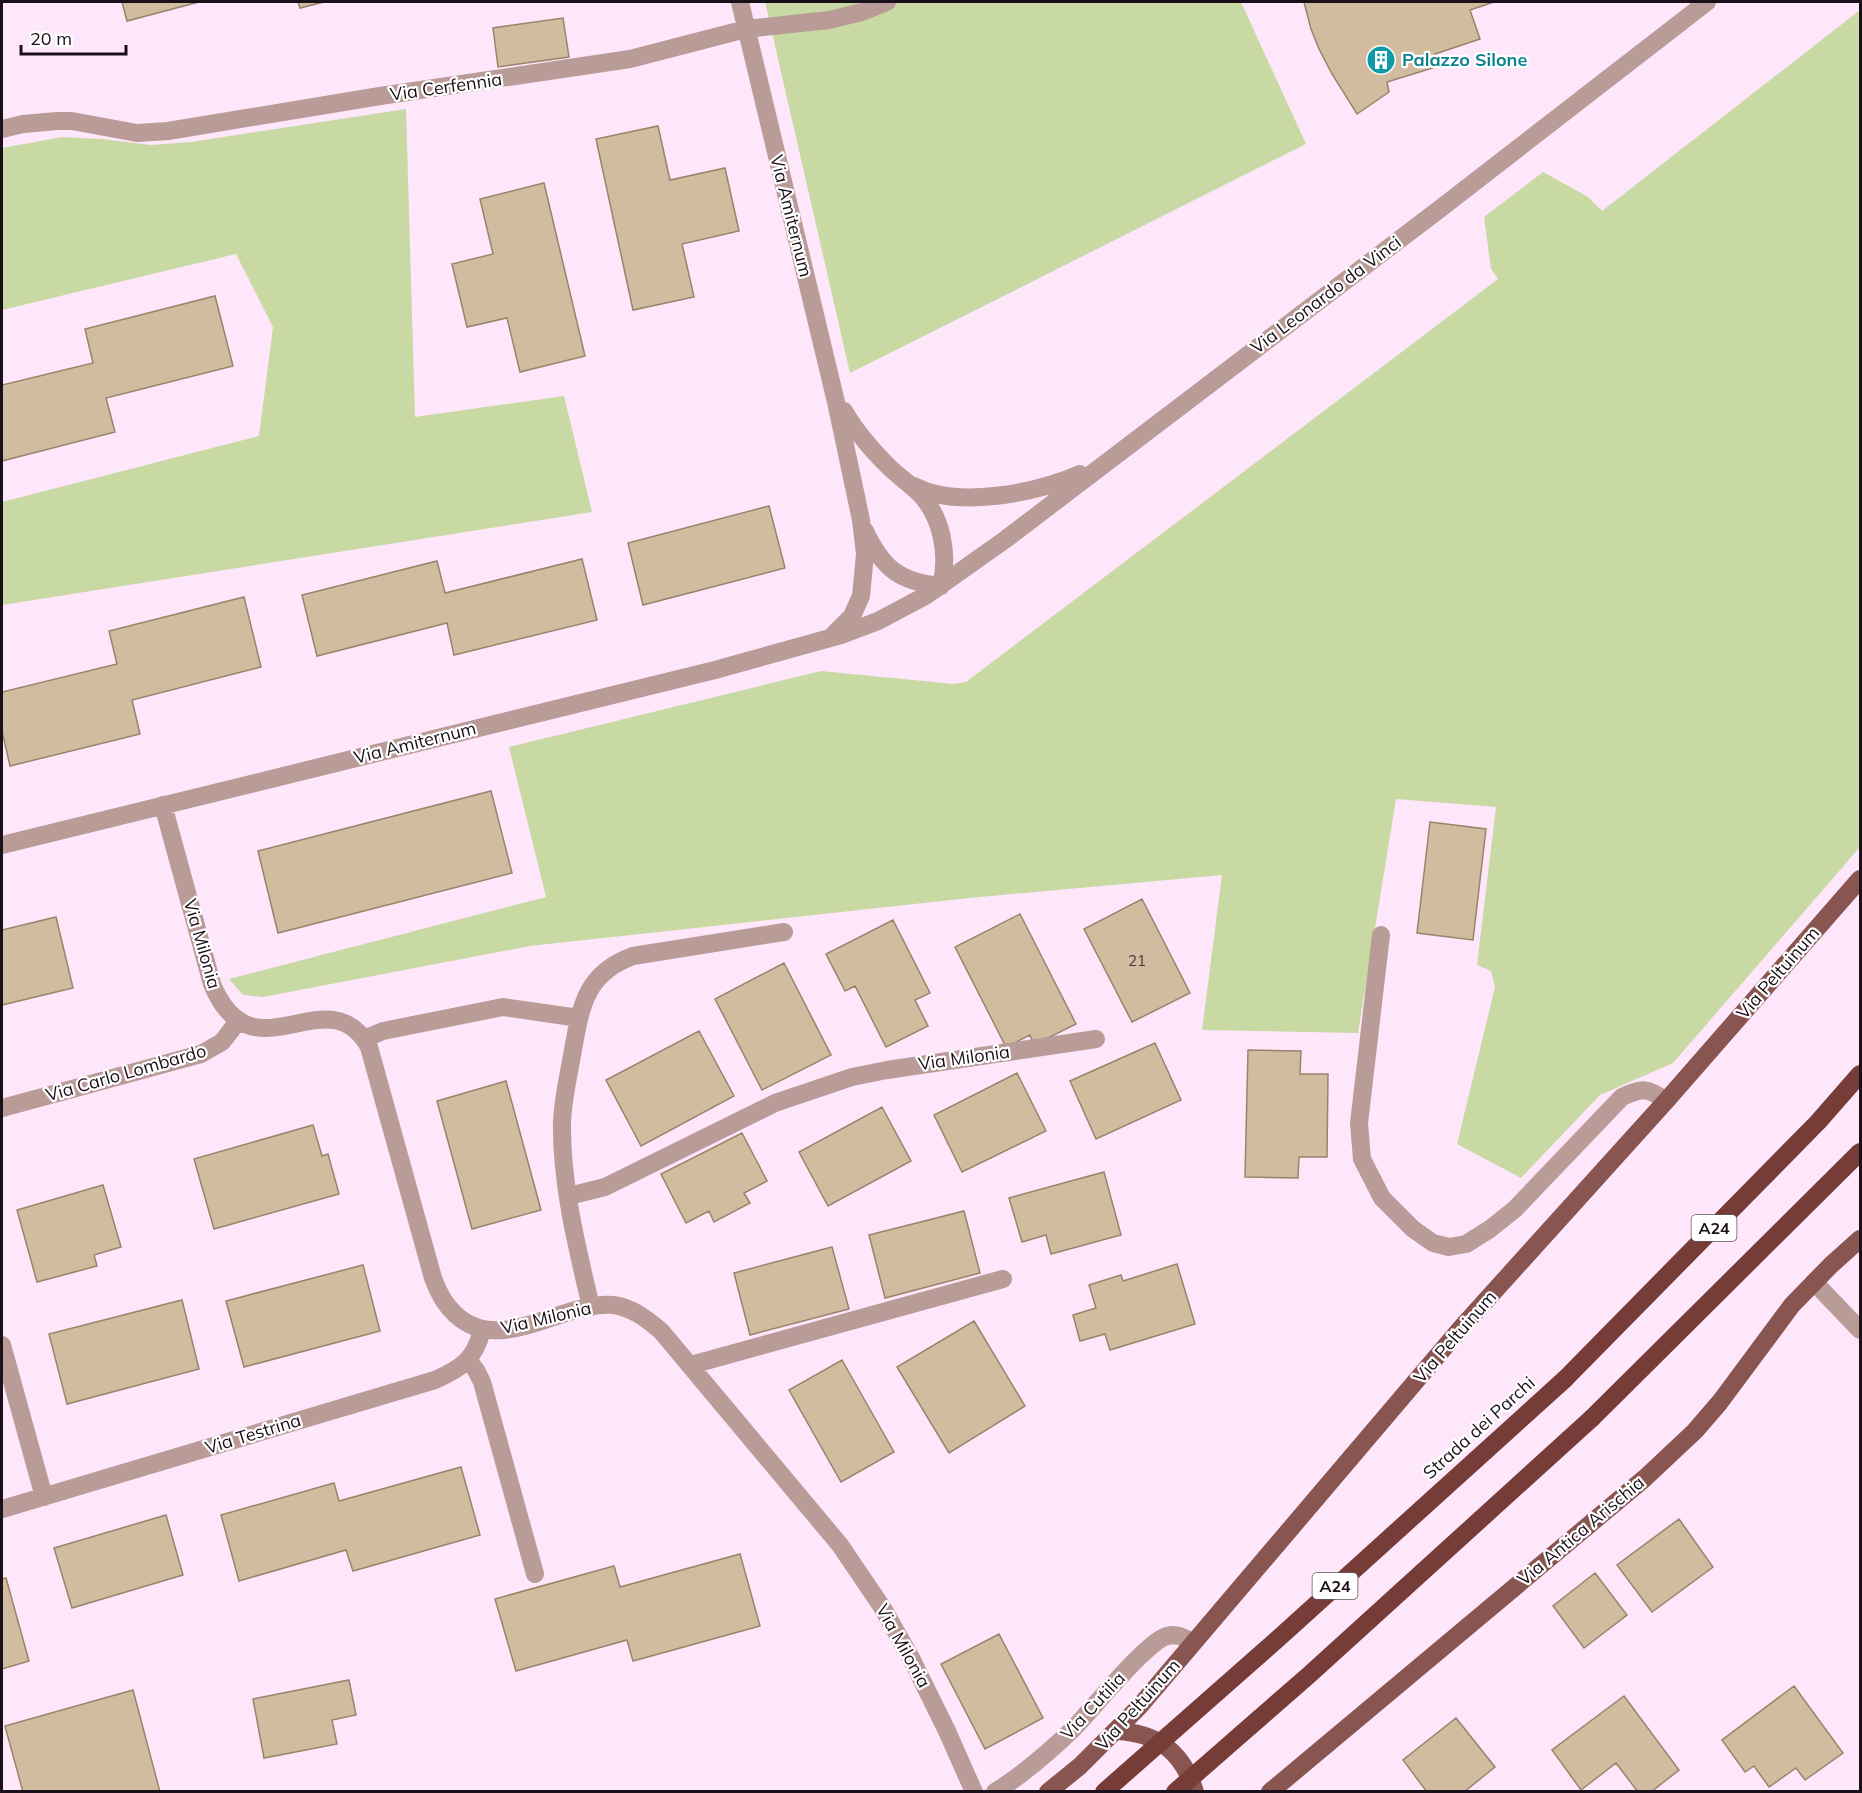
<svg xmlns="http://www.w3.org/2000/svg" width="1862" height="1793" font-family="Mulish,sans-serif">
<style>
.green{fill:#c9d9a4}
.building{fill:#d2bca0;stroke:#998469;stroke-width:1.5}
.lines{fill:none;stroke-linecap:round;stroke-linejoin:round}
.minor{stroke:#b99b97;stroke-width:18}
.major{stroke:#895550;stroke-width:18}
.highway{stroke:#763c37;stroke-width:18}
.highway-bridge{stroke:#763c37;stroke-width:18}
.labels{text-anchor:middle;stroke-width:4.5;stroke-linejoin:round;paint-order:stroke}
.number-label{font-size:15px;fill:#483b3b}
.shield{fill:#fff;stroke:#5f585e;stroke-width:1.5}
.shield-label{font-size:16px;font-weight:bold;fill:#1a1019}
.culture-label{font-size:18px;font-weight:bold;fill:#0d838f;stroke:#fff;text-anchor:start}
.street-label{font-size:18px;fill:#1a1019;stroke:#fff}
</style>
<rect width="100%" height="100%" fill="#fee6fb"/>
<!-- green -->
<path class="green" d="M765,2H1241L1306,144L850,373Z
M1860,10V847L1673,1063L1600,1095L1521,1178L1457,1144L1495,987L1491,971L1477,965L1496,807L1396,799L1358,1033L1202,1030L1222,875L969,898L530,946L263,997L243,995L229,979L546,897L509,747L821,671L954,684L966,682L1498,279L1491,269L1484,217L1543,172L1588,197L1602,211Z
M406,109L415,417L564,396L592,512L2,605V502L259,436L273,327L236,254L2,310V148L62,137L102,139L151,145L191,142Z"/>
<!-- building -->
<path class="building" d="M122,2H199L127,21Z
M298,2H324L300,8Z
M1304,2H1494L1470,10L1480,39L1435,54L1439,66L1387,82L1389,92L1357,114L1332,74L1319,49L1311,29Z
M563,18L569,57L498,67L493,28Z
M658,126L670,180L725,168L739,231L682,244L694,297L633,310L596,139Z
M544,183L585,356L520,372L507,318L467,327L452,264L493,254L480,199Z
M215,296L233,366L106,398L115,432L2,461V385L93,363L85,329Z
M769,506L785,568L643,605L628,543Z
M582,559L597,620L454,655L447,623L317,656L302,595L437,561L445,593Z
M244,597L261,667L132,700L140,734L10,766L2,731V692L117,664L109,631Z
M491,791L512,873L278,933L258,851Z
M1430,822L1486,829L1473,940L1417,933Z
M1142,899L1190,993L1132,1022L1084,929Z
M1020,914L1076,1024L1034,1045L1030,1035L1006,1047L955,947Z
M56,917L73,988L2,1005V930Z
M893,920L930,993L915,1000L928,1026L886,1047L855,986L845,991L826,954Z
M784,963L831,1055L762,1090L715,999Z
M699,1031L734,1096L641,1146L606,1080Z
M1155,1043L1181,1100L1096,1139L1070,1081Z
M1248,1050L1301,1051L1300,1074H1328L1327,1157H1299L1298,1178L1245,1177Z
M1017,1073L1046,1131L962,1172L934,1115Z
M506,1081L541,1210L472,1229L437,1101Z
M882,1107L911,1161L828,1206L799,1152Z
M313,1125L322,1156L328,1154L339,1194L214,1229L194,1159Z
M742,1133L767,1181L744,1193L750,1203L714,1222L709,1211L686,1223L661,1174Z
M1104,1172L1121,1235L1051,1254L1046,1235L1022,1242L1009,1198Z
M103,1185L121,1247L94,1255L97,1266L37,1282L17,1210Z
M964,1211L980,1273L885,1298L869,1235Z
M832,1247L849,1309L750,1335L734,1273Z
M1177,1264L1195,1324L1110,1350L1105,1334L1080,1341L1073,1315L1096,1308L1089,1285L1121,1275L1123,1281Z
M363,1265L380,1331L244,1367L226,1301Z
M182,1300L199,1369L67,1404L49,1334Z
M974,1321L1025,1406L949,1453L897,1367Z
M842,1360L894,1452L841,1482L789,1390Z
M461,1467L480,1535L353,1571L346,1550L239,1581L221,1515L334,1483L339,1501Z
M166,1515L183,1575L72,1608L54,1548Z
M1679,1519L1713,1567L1652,1612L1617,1565Z
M740,1554L760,1626L633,1661L627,1640L516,1671L495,1599L614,1566L620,1587Z
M1595,1573L1627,1615L1584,1648L1553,1606Z
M6,1578L29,1661L2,1669V1579Z
M999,1634L1043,1718L985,1749L941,1664Z
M349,1680L356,1715L332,1720L337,1744L264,1758L253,1699Z
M1794,1686L1843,1753L1805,1780L1796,1768L1769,1787L1754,1766L1745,1772L1722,1740Z
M133,1690L160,1792H23L5,1726Z
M1624,1696L1679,1770L1651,1792H1638L1616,1763L1581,1790L1552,1750Z
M1456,1718L1495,1767L1464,1792H1427L1403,1760Z"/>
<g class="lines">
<!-- minor -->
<path class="minor" d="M740,2L836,402L861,520L865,554L861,596L852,616L833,635
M2,129L23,124L57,121H72L137,133L168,131L380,96L630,59L746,29L829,20L862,12L887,2
M844,411C856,432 871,449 888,466C898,476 910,484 920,494C942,517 949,555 941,586
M914,486C957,509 1036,493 1080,474
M865,531C883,569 900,582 941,586
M163,805L212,984C253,1083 327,973 369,1047L433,1278C438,1292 444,1304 455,1314C500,1357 562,1301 613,1305C632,1307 648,1320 661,1331L840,1545L882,1607L911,1658L947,1731L974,1792
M2,845L715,670L841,635L878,621L927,595L1006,539L1441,208L1707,2
M1381,935L1359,1123L1362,1159L1382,1198L1413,1229L1433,1243L1449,1247L1466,1244L1490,1229L1515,1209L1622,1097C1643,1088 1647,1087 1666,1101
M364,1039L383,1031L503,1007L579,1018
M2,1108L201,1054L222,1042L239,1020
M569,1196L605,1187L775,1103L852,1077L887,1070L1096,1039
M1814,1282L1860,1330
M591,1307C577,1247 561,1184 562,1122C563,1098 569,1073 573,1050C581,1005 586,973 633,956L784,932
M2,1345L44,1497
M468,1360L476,1370L482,1382L535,1574
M691,1365L1003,1279
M2,1509L435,1380C462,1368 475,1359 482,1330
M995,1792C1024,1774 1049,1752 1073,1729C1092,1710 1146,1642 1167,1636C1177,1633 1185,1638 1193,1643"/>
<!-- major -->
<path class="major" d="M1117,1731C1158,1733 1183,1752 1195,1792
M1048,1792L1080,1766L1139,1707L1461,1328L1666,1101L1860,879
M1270,1792L1645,1478L1695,1431L1720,1402L1792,1305L1831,1265L1860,1239"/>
<!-- highway -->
<path class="highway" d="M1565,1379L1818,1122L1860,1074
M1592,1418L1860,1152"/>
<!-- highway-bridge -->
<path class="highway-bridge" d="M1104,1792L1281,1636L1565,1379
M1175,1792L1309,1675L1592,1418"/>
</g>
<!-- icons -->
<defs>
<g id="building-disc" transform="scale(1.5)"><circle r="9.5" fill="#0f9aa8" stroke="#fff"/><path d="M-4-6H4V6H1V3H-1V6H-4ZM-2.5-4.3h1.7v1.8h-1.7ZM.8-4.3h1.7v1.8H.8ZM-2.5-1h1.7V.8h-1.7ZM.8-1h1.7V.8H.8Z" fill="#fff"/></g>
</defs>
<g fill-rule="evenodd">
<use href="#building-disc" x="1381" y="60"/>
</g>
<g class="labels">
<!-- number labels -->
<g class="number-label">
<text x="1137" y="966">21</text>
</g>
<!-- shield labels -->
<g class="shield">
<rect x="1691.5" y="1215" width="45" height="26" rx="4.5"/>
<rect x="1312.5" y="1573" width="45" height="26" rx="4.5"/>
</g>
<g class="shield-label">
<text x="1714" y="1234">A24</text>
<text x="1335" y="1592">A24</text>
</g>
<!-- culture labels -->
<g class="culture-label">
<text x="1402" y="66">Palazzo Silone</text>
</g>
<!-- street labels -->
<g class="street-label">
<text transform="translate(446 87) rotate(-8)" y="6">Via Cerfennia</text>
<text transform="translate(791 216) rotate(76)" y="6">Via Amiternum</text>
<text transform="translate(1326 295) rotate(-37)" y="6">Via Leonardo da Vinci</text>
<text transform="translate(415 743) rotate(-14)" y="6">Via Amiternum</text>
<text transform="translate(202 944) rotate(74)" y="6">Via Milonia</text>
<text transform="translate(1778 973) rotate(-49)" y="6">Via Peltuinum</text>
<text transform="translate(964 1058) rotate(-8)" y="6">Via Milonia</text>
<text transform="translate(126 1073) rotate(-16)" y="6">Via Carlo Lombardo</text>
<text transform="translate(546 1318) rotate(-13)" y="6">Via Milonia</text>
<text transform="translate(1455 1337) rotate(-49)" y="6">Via Peltuinum</text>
<text transform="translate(1479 1428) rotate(-42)" y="6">Strada dei Parchi</text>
<text transform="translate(253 1434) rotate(-17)" y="6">Via Testrina</text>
<text transform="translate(1581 1531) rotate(-40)" y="6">Via Antica Arischia</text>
<text transform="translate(903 1646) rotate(61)" y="6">Via Milonia</text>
<text transform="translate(1138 1705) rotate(-48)" y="6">Via Peltuinum</text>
<text transform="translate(1093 1706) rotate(-47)" y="6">Via Cutilia</text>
</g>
</g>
<!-- border -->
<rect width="1862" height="1793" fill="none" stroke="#1a1019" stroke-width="6"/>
<!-- scale -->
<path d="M21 45v9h105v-9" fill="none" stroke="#1a1019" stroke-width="3"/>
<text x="30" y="45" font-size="18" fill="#1a1019" stroke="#ffffff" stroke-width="4.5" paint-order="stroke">20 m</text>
</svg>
